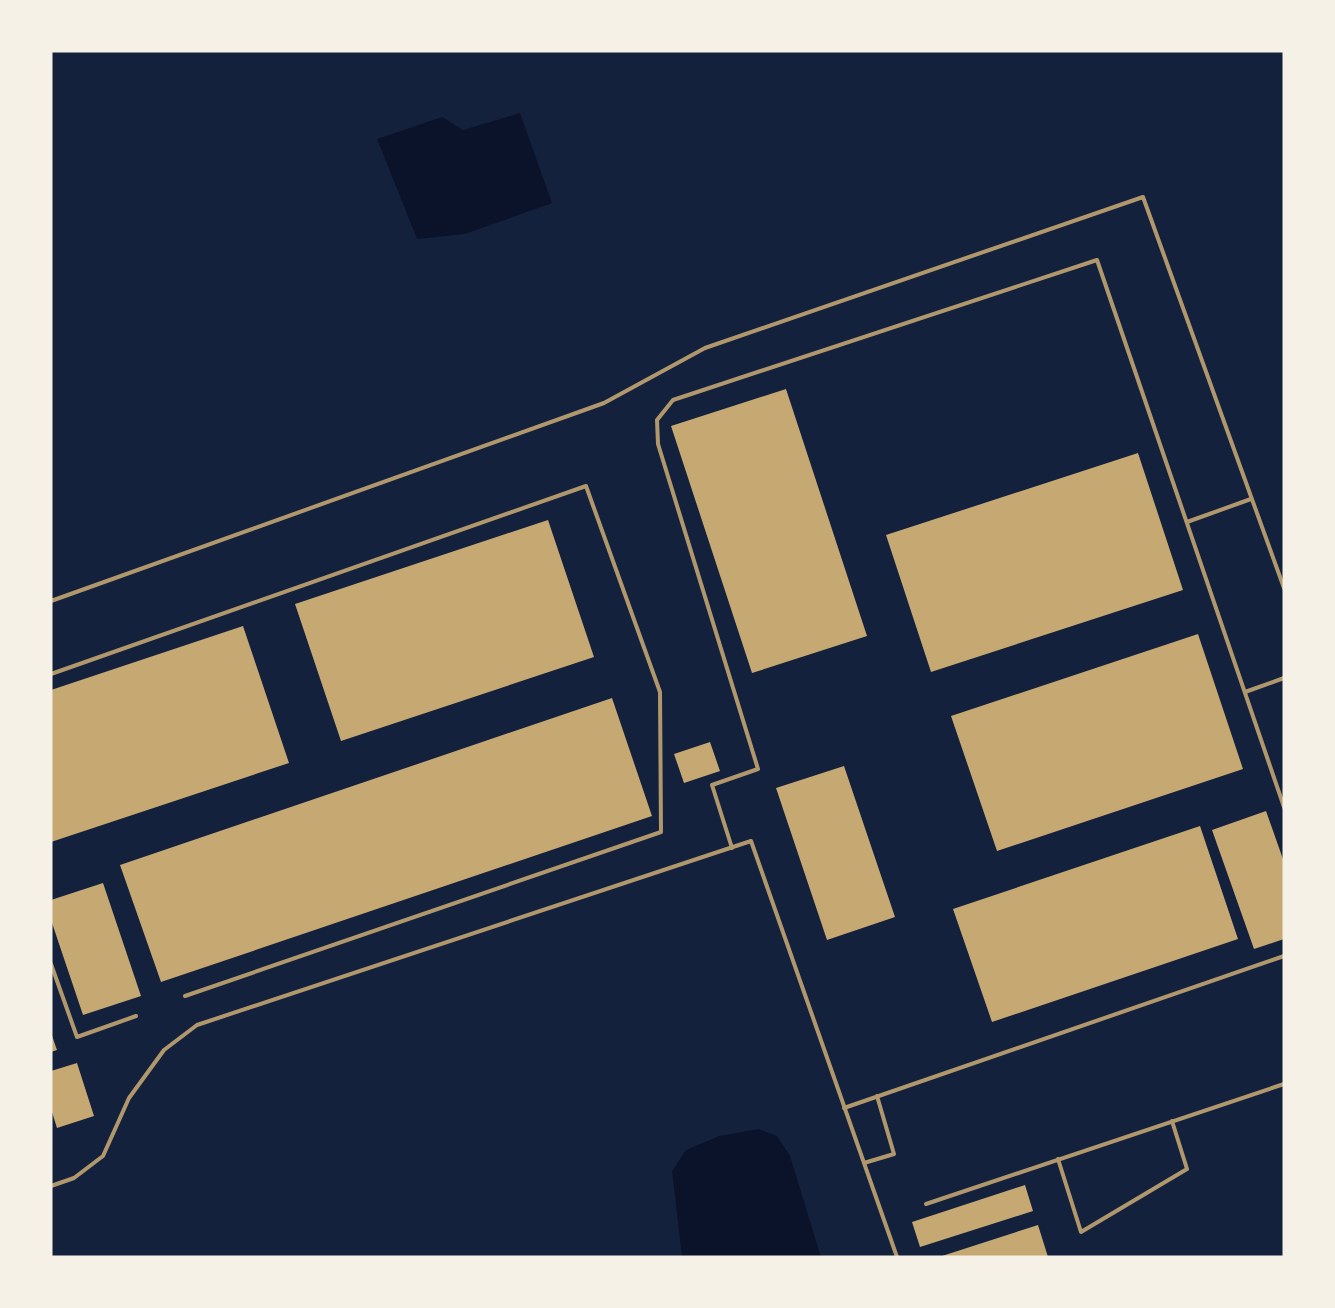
<svg xmlns="http://www.w3.org/2000/svg" width="1335" height="1308" font-family="Ubuntu,sans-serif">
<style>
.water{fill:#0b132b}
.building{fill:#c6a872}
.lines{fill:none;stroke-linecap:round;stroke-linejoin:round}
.service{stroke:#b1986c;stroke-width:4}
</style>
<rect width="100%" height="100%" fill="#14213d"/>
<!-- water -->
<path class="water" d="M520,113L552,203L465,234L417,239L377,139L442,117L463,130Z
M759,1129L777,1136L790,1156L821,1257H682L672,1171L686,1150L719,1136Z"/>
<!-- building -->
<path class="building" d="M786,389L867,636L752,673L671,426Z
M1138,453L1183,590L931,672L886,535Z
M548,520L594,657L341,741L295,604Z
M243,626L289,763L51,842V690Z
M1198,634L1243,769L997,851L951,716Z
M612,698L652,816L161,982L120,865Z
M710,742L720,771L684,783L674,754Z
M844,766L895,917L827,940L776,788Z
M1266,811L1284,862V939L1254,949L1212,830Z
M1200,826L1238,939L992,1022L953,909Z
M103,883L141,996L83,1015L51,920V900Z
M51,1033L57,1050L51,1052Z
M77,1063L94,1116L57,1128L51,1109V1071Z
M1025,1185L1033,1211L920,1247L912,1222Z
M1038,1225L1048,1257H942V1256Z"/>
<g class="lines">
<!-- service -->
<path class="service" d="M1187,522L1251,499
M51,601L604,403L705,348L1143,197L1284,588
M51,674L586,486L660,692L661,832L185,996
M1245,692L1284,678
M732,848L712,785L758,769L658,444L657,420L673,400L1097,260L1284,807
M51,964L77,1037L136,1016
M844,1108L1284,956
M1058,1159L1081,1232L1187,1169L1172,1121
M864,1163L894,1154L877,1096
M51,1186L74,1178L103,1156L129,1098L164,1050L197,1025L751,841L897,1257
M926,1204L1284,1084"/>
</g>
<!-- border -->
<rect width="1335" height="1308" fill="none" stroke="#f6f1e7" stroke-width="105"/>
</svg>
